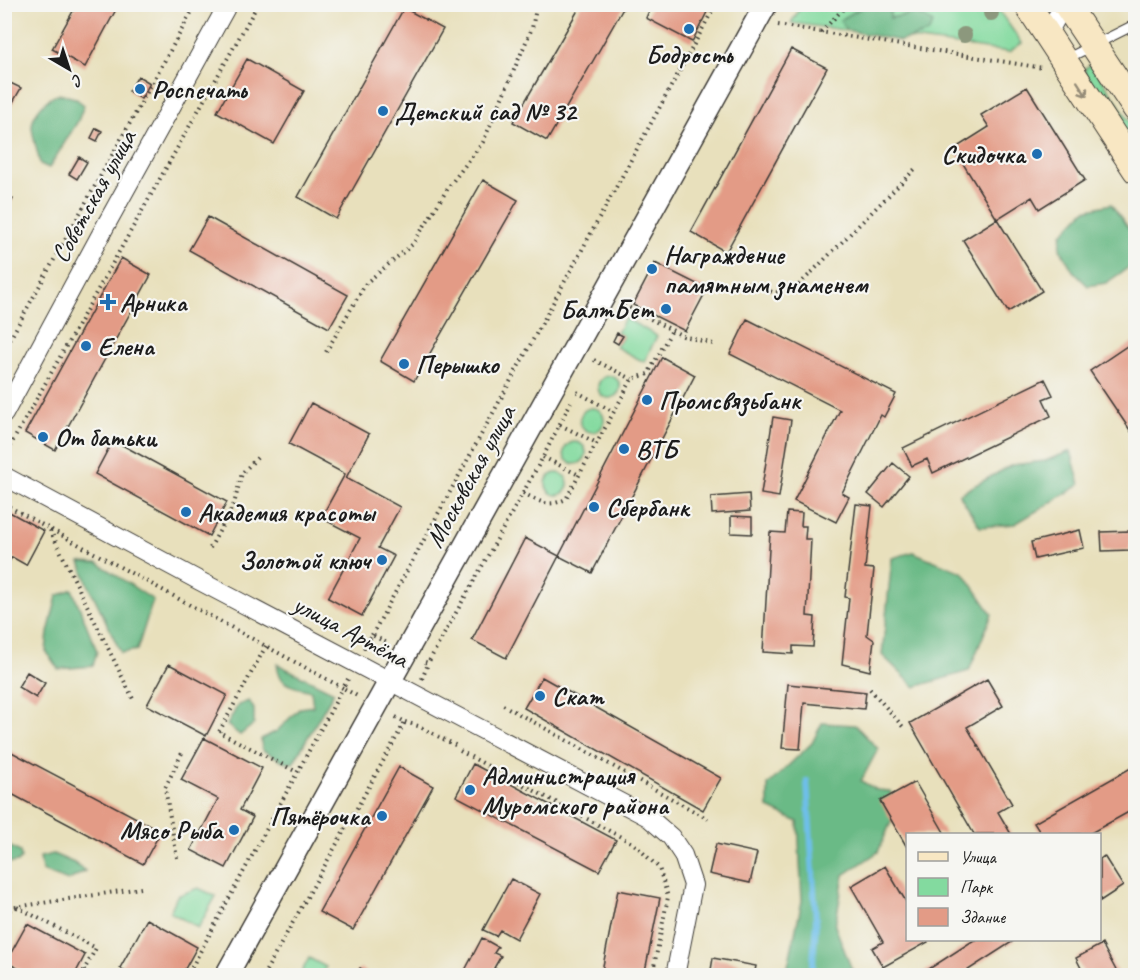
<svg xmlns="http://www.w3.org/2000/svg" width="1140" height="980" font-family="Caveat,sans-serif">
<style>
.green{fill:#83da9f;stroke:#507b5e;stroke-width:1.5}
.forest{fill:#6aba86;stroke:#436b51;stroke-width:1.5}
.lines{fill:none;stroke-linecap:round;stroke-linejoin:round}
.stream{stroke:#6ebfea;stroke-width:6}
.building{fill:#e39b86}
.service-casing{stroke:#3b3934;stroke-width:11}
.minor-casing{stroke:#3b3934;stroke-width:20}
.tertiary-casing{stroke:#3b3934;stroke-width:25}
.secondary-casing{stroke:#3b3934;stroke-width:28}
.path{stroke:#3b3934;stroke-width:4;stroke-dasharray:1.5 4.5;stroke-linecap:butt}
.service{stroke:#fff;stroke-width:9}
.minor{stroke:#fff;stroke-width:18}
.tertiary{stroke:#fff;stroke-width:22}
.secondary{stroke:#f8e7c3;stroke-width:26}
.tree{fill:#8c987d}
.oneway{stroke:#958c78}
.poi-dot{fill:#1f6fb2;stroke:#f6f6f2;stroke-width:2}
.labels{text-anchor:middle;stroke-width:4.5;stroke-linejoin:round;paint-order:stroke}
.poi-label{font-size:26px;font-weight:bold;fill:#1c1c1c;stroke:#f6f6f2;text-anchor:start}
.street-label{font-size:26px;fill:#1c1c1c;stroke:#f6f6f2}
</style>
<rect width="100%" height="100%" fill="#f6f6f2"/>
<filter id="ink" filterUnits="userSpaceOnUse"><feTurbulence type="fractalNoise" baseFrequency=".0167" numOctaves="2"/><feDisplacementMap in="SourceGraphic" scale="12" xChannelSelector="R" yChannelSelector="G"/><feConvolveMatrix kernelMatrix="1 2 1 2 8 2 1 2 1" color-interpolation-filters="sRGB"/></filter>
<filter id="wash" filterUnits="userSpaceOnUse"><feTurbulence type="fractalNoise" baseFrequency=".008" numOctaves="4" result="noise"/><feDisplacementMap in="SourceGraphic" scale="24" xChannelSelector="R" yChannelSelector="G"/><feGaussianBlur stdDeviation="1.35" result="paint"/><feColorMatrix in="noise" values="0 0 0 0 0 0 0 0 0 0 0 0 0 0 0 0 0 1.4 0 .05"/><feComposite in="paint" operator="in"/></filter>
<g filter="url(#wash)">
<rect width="100%" height="100%" fill="#e8e0bc"/>
<!-- green -->
<path class="green" d="M802,5H995L1022,43L1009,52L791,23Z
M1090,65H1093L1135,130V150L1085,73V68Z
M625,318L657,336L644,362L616,347L623,336L617,333Z
M598 387a11 11 0 1 1 22 0a11 11 0 1 1-22 0Z
M580 420a12 12 0 1 1 24 0a12 12 0 1 1-24 0Z
M564 453a11 11 0 1 1 22 0a11 11 0 1 1-22 0Z
M546 484a11 11 0 1 1 22 0a11 11 0 1 1-22 0Z
M198,888L216,896L198,928L170,912L177,896Z
M309,958L326,967L322,975H300Z"/>
<!-- forest -->
<path class="forest" d="M899,4L890,9V18L916,13L933,23L928,33L900,41L846,30L840,20L866,5Z
M60,94L75,98L84,105L78,121L49,168L40,164C38,153 33,139 32,127C32,113 47,97 60,94Z
M1111,204L1135,237V263L1106,283L1088,286L1073,271L1060,248L1062,234L1085,210Z
M1071,451L1080,485L1015,524L980,527L959,494L1012,465L1045,461Z
M913,552L964,573L992,614L969,671L915,687L882,655L892,558Z
M80,562L98,563L153,600L137,650L121,653L88,584Z
M72,589L97,651L93,666L58,669L46,651L48,633L57,596Z
M277,664L334,692L293,763H287L262,750L261,739L277,731L300,708L313,706L311,691C292,685 280,688 277,664Z
M249,701L254,709V724L240,735L227,725L238,705Z
M822,723L855,725L878,749L861,781L877,790L890,791L897,808L878,852L844,875L835,926L854,975H786L802,901L798,822L768,808V785L812,743Z
M5,844L20,852L21,858L18,862L5,864Z
M53,854L74,863L85,871L68,881L42,871L40,857Z"/>
<g class="lines">
<!-- stream -->
<path class="stream" d="M807,781L816,921L812,976"/>
</g>
<g id="blocks">
<!-- building -->
<path class="building" d="M77,4H119L85,67L52,49Z
M652,4H711L692,42L646,18Z
M581,5H625L547,141L513,122Z
M404,8L443,29L336,219L298,197Z
M791,49L827,68L726,252L691,232Z
M247,59L304,91L274,144L217,112Z
M138,76L150,83L141,99L129,91Z
M4,80L21,88L4,118Z
M1027,87L1085,180L1039,209L1032,197L997,219L954,149L989,127L981,115Z
M96,128L102,131L97,141L91,138Z
M79,157L87,162L77,179L69,174Z
M483,180L518,200L414,381L380,361Z
M4,194L13,199L4,214Z
M208,217L348,295L329,328L189,250Z
M997,219L1042,291L1008,312L963,240Z
M121,258L151,275L55,450L25,433Z
M655,263L707,289L685,331L633,305Z
M747,319L896,394L884,417L881,415L842,493L849,497L836,522L794,501L840,410L730,354Z
M617,333L623,336L618,344L613,341Z
M1136,340V439L1090,371Z
M662,357L695,375L592,573L559,556L506,658L472,640L525,538L559,556Z
M1045,379L1053,395L1043,399L1051,416L933,473L927,459L912,466L903,448Z
M311,403L369,434L346,478L400,507L378,548L394,556L362,616L328,598L360,538L321,518L345,474L289,444Z
M773,417L791,420L779,497L761,494Z
M113,440L227,502L209,536L95,474Z
M893,463L909,476L884,507L868,494Z
M749,494L750,511L712,514L711,497Z
M856,504L872,506L865,568L874,569L867,635L874,640L870,671L842,664L849,598L845,597Z
M4,509L44,531L26,565L12,557L4,571Z
M787,512L802,513L801,526H806L805,539H811L807,616L815,617L813,647L793,646V654L763,652L770,532L785,533Z
M731,516L752,517V534L731,533Z
M1080,530L1084,548L1035,559L1031,542Z
M1130,531V550L1102,551L1101,532Z
M169,664L227,695L206,736L147,705Z
M27,672L45,683L36,698L18,687Z
M542,677L721,778L703,810L524,708Z
M987,679L1003,706L967,727L1012,804L998,812L1011,834H974L910,723Z
M788,684L866,692L864,709L804,703L800,749L782,748Z
M204,738L262,768L240,810L253,817L226,868L191,850L218,799L181,780Z
M4,748L161,831L143,864L4,790Z
M473,764L616,840L599,871L456,796Z
M1136,765V808L1089,834H1041L1034,823Z
M399,767L433,786L353,930L319,912Z
M915,782L945,834H908V849L880,801Z
M716,844L757,853L750,883L709,874Z
M1104,856L1123,886L1100,901V859Z
M885,866L908,905V940H927L928,942L883,967L872,948L883,942L851,886Z
M511,879L540,894L516,939L500,930L496,936L483,930Z
M618,890L660,898L644,976H601Z
M147,919L197,947L181,976H135L120,968Z
M27,924L85,955L74,976H32L6,962Z
M482,938L498,947L494,953L501,956L494,968L500,971L498,976H462Z
M974,940H1015L959,976H918Z
M1102,944L1119,976H1085L1076,958Z
M713,958L756,966L754,976H710Z
M360,968L373,976H355Z"/>
</g>
</g>
<g filter="url(#ink)">
<use href="#blocks" fill-opacity="0" stroke="#3b3934" stroke-width="1.5"/>
<g class="lines">
<!-- service casing -->
<g class="service-casing">
<path id="service" d="M1066,59L1136,24"/>
</g>
<!-- minor casing -->
<g class="minor-casing">
<path id="minor" d="M1047,35L1064,4
M4,414L107,223L228,4
M4,476L196,579L648,817L671,837L683,855L693,885L675,976"/>
</g>
<!-- tertiary casing -->
<g class="tertiary-casing">
<path id="tertiary" d="M226,976L766,4"/>
</g>
<!-- secondary casing -->
<g class="secondary-casing">
<path id="secondary" d="M1027,4L1136,170
M1066,4L1136,109"/>
</g>
<!-- path -->
<path class="path" d="M778,25L1043,68
M821,32L845,7L851,4
M748,283L775,293L799,285L916,168
M624,305L683,336L717,345
M4,350L196,4
M326,352L366,283L413,244L450,185L483,142L532,28L537,4
M594,360L632,379
M577,392L614,412
M560,425L597,443
M4,457L258,4
M543,457L579,475
M523,493C541,502 547,508 566,499L632,379L648,374L672,330
M4,504L343,688L187,976
M50,530L134,701
M210,548L234,504L242,473L260,455
M372,635L716,4
M266,646L219,732L297,772
M364,649L372,635L389,644
M425,662L428,663L543,457L571,402
M348,679L343,688L359,697
M422,679L428,664
M870,689L904,728
M503,705L708,819
M405,722L418,726L457,746
M460,751L634,844L659,868L668,897L652,976
M177,858L165,788L182,753
M17,907L96,948L84,970L93,976
M4,912L16,907L141,888
M263,976L405,722L394,716"/>
<!-- service -->
<use href="#service" class="service"/>
<!-- minor -->
<use href="#minor" class="minor"/>
<!-- tertiary -->
<use href="#tertiary" class="tertiary"/>
<!-- secondary -->
<use href="#secondary" class="secondary"/>
</g>
<!-- trees -->
<g class="tree">
<circle cx="991" cy="13" r="8"/>
<circle cx="964" cy="35" r="8"/>
</g>
<!-- one-way arrows -->
<defs><path id="oneway-shaft" d="M-6 0H5M1.5-3L5.5 0L1.5 3" fill="none" stroke-width="1.6" stroke-linecap="round" stroke-linejoin="round" transform="scale(1.5)"/></defs>
<use class="oneway" href="#oneway-shaft" transform="translate(1082 89) rotate(57)"/>
</g>
<!-- markers -->
<g class="poi-dot">
<circle cx="689" cy="29" r="6"/>
<circle cx="140" cy="89" r="6"/>
<circle cx="383" cy="111" r="6"/>
<circle cx="1037" cy="154" r="6"/>
<circle cx="652" cy="269" r="6"/>
<path d="M105 293h6v6h6v6h-6v6h-6v-6h-6v-6h6z"/>
<circle cx="666" cy="309" r="6"/>
<circle cx="86" cy="346" r="6"/>
<circle cx="404" cy="364" r="6"/>
<circle cx="647" cy="400" r="6"/>
<circle cx="43" cy="437" r="6"/>
<circle cx="624" cy="449" r="6"/>
<circle cx="594" cy="507" r="6"/>
<circle cx="186" cy="512" r="6"/>
<circle cx="382" cy="560" r="6"/>
<circle cx="540" cy="696" r="6"/>
<circle cx="470" cy="790" r="6"/>
<circle cx="382" cy="816" r="6"/>
<circle cx="234" cy="830" r="6"/>
</g>
<g class="labels">
<!-- poi labels -->
<g class="poi-label">
<text x="689" y="63" text-anchor="middle">Бодрость</text>
<text x="152" y="98">Роспечать</text>
<text x="395" y="120">Детский сад № 32</text>
<text x="1025" y="163" text-anchor="end">Скидочка</text>
<text x="664" y="263">Награждение<tspan x="664" dy="30">памятным знаменем</tspan></text>
<text x="120" y="311">Арника</text>
<text x="654" y="318" text-anchor="end">БалтБет</text>
<text x="98" y="355">Елена</text>
<text x="416" y="373">Перышко</text>
<text x="659" y="409">Промсвязьбанк</text>
<text x="55" y="446">От батьки</text>
<text x="636" y="458">ВТБ</text>
<text x="606" y="516">Сбербанк</text>
<text x="198" y="521">Академия красоты</text>
<text x="370" y="569" text-anchor="end">Золотой ключ</text>
<text x="552" y="705">Скат</text>
<text x="482" y="784">Администрация<tspan x="482" dy="30">Муромского района</tspan></text>
<text x="370" y="825" text-anchor="end">Пятёрочка</text>
<text x="222" y="839" text-anchor="end">Мясо Рыба</text>
</g>
<!-- street labels -->
<g class="street-label">
<text transform="translate(93 196) rotate(-61)" y="9">Советская улица</text>
<text transform="translate(470 476) rotate(-61)" y="9">Московская улица</text>
<text transform="translate(351 631) rotate(28)" y="9">улица Артёма</text>
</g>
</g>
<!-- margin -->
<rect width="1140" height="980" fill="none" stroke="#f6f6f2" stroke-width="24"/>
<!-- legend -->
<rect x="906" y="833" width="195" height="108" fill="#f6f6f2" stroke="#9f9f9c" stroke-width="1.5"/>
<rect x="918" y="852" width="30" height="9" fill="#f8e7c3" stroke="#9f9f9c" stroke-width="1.5"/>
<text x="960" y="863" font-size="18" fill="#1c1c1c">Улица</text>
<rect x="918" y="878" width="30" height="18" fill="#83da9f" stroke="#9f9f9c" stroke-width="1.5"/>
<text x="960" y="893" font-size="18" fill="#1c1c1c">Парк</text>
<rect x="918" y="908" width="30" height="18" fill="#e39b86" stroke="#9f9f9c" stroke-width="1.5"/>
<text x="960" y="923" font-size="18" fill="#1c1c1c">Здание</text>
<!-- north arrow -->
<g transform="translate(69 69) rotate(141)" stroke="#f6f6f2" stroke-width="4.5" paint-order="stroke">
<path d="M0-4.5L10 22L0 15L-10 22Z" fill="#1c1c1c"/>
<text y="-9" font-size="16" font-weight="bold" text-anchor="middle" fill="#1c1c1c">С</text>
</g>
</svg>
